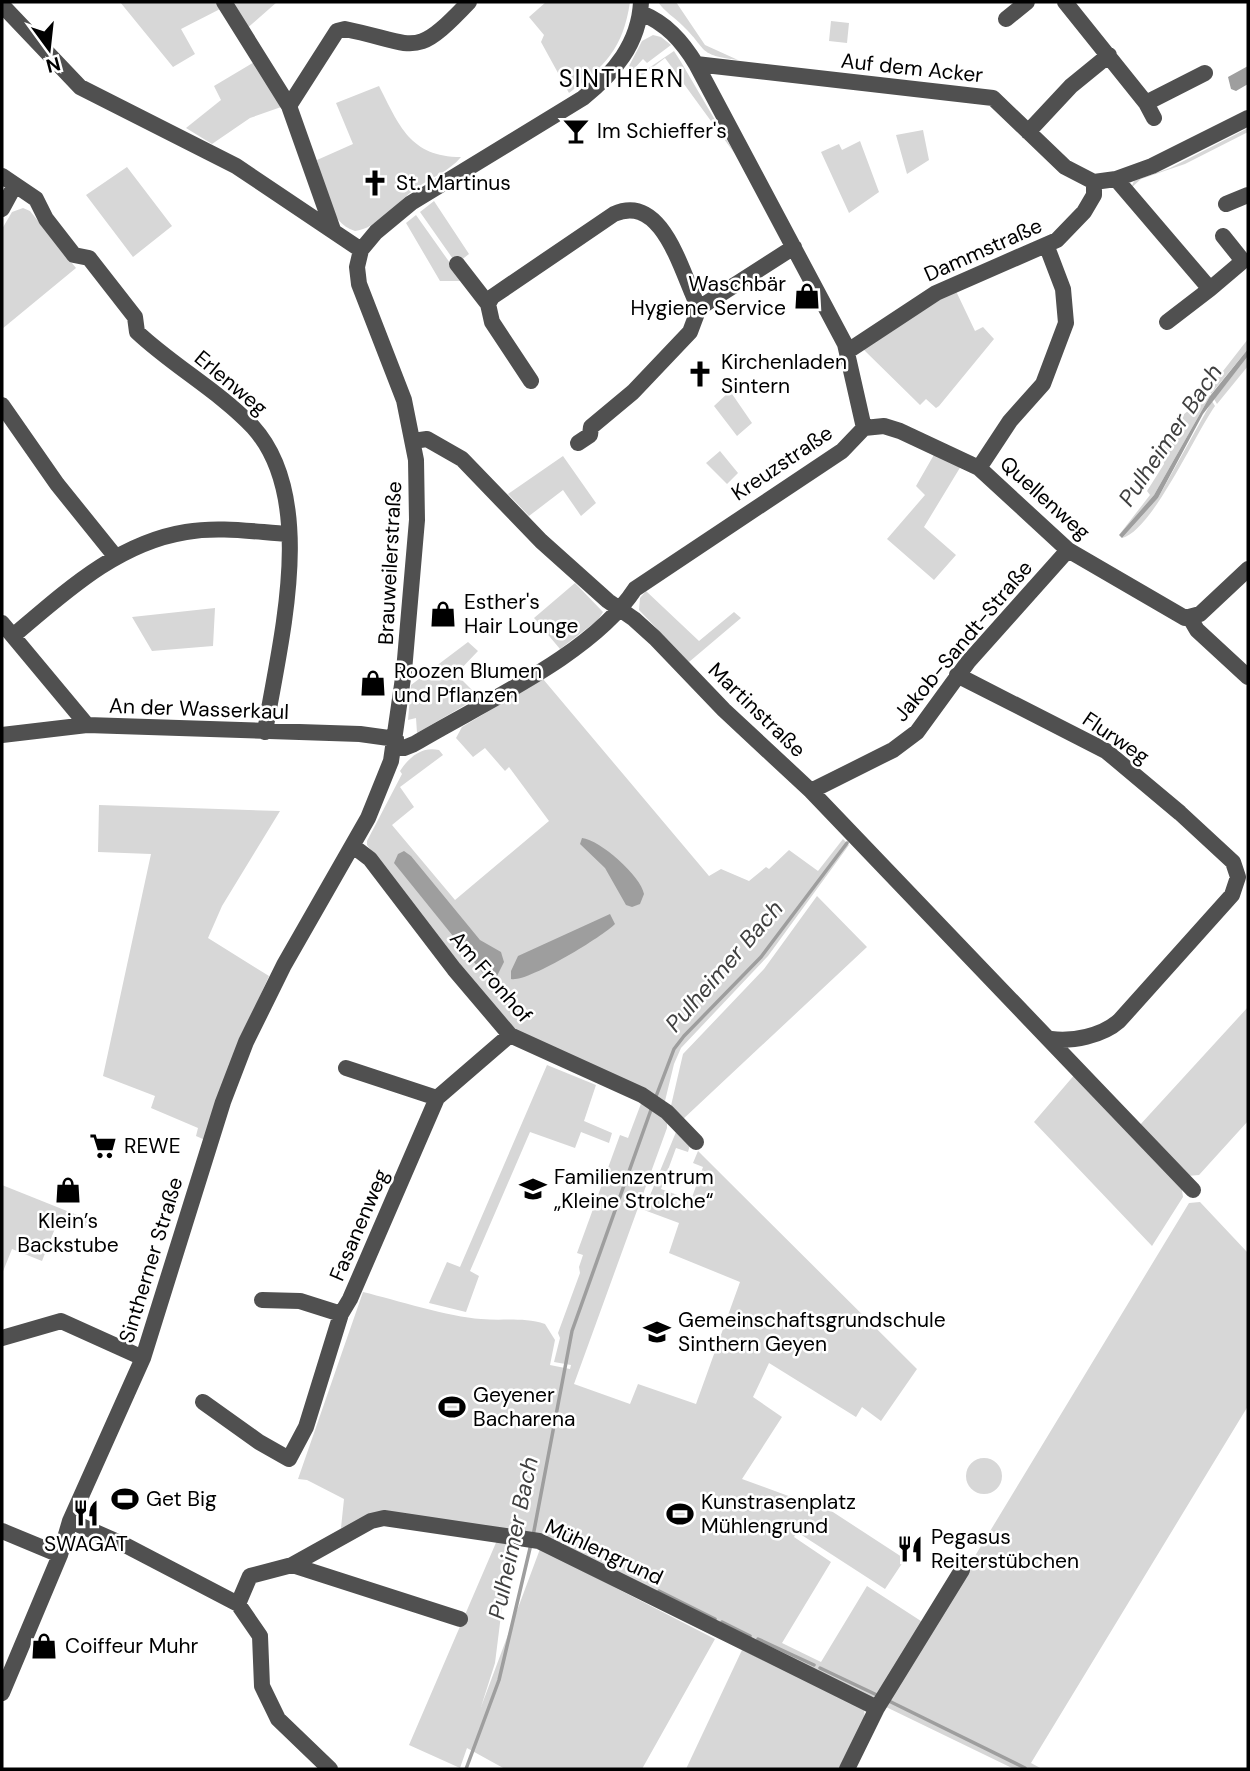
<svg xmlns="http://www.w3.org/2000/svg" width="1250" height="1771" font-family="'DM Sans',sans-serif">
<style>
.green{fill:#d7d7d7}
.water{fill:#9e9e9e}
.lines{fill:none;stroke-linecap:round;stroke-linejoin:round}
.stream{stroke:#9e9e9e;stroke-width:3.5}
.minor{stroke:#505050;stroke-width:16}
.labels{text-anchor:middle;stroke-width:5;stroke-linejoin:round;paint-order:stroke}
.street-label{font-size:21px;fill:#000;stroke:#fff}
.poi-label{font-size:21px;fill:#000;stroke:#fff;text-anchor:start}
.water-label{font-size:23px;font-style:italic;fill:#3f3f3f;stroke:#fff}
.quarter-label{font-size:24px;letter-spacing:2px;fill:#000;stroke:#fff}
</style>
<rect width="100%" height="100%" fill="#fff"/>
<!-- green -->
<path class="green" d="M120,2H220L224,7L181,29L195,54L173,67Z
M227,2H277L245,30Z
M546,2H630C623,49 605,66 569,93L541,42L544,35L529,17Z
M658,2H676L705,45L738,60C697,55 708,50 683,26C674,17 665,12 658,2Z
M831,21L849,23L847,43L829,41Z
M653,35L661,37L671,45L647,63L643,59L633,70L629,66L642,41Z
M674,51L681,62L735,154L665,58L635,81L634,78Z
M256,61L284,106L250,118L212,144L186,128L221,100L214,86Z
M379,86C399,125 410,157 461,157C450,171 430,178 415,189C398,201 377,229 355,231C327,222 324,185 317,160L353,144L336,103Z
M1248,128V132L1185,164L1141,179L1131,188L1134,181L1170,168Z
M923,130L929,160L907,174L896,135Z
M860,141L879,192L849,213L821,152L839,144L842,150Z
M127,167L172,226L133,257L86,195Z
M434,201L469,254L460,261L453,259L420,212Z
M23,208L30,211L76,268L2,329V229L12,212Z
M416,215L450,263L468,281H440L406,223Z
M955,289L975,331L983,327L994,339L939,406L936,408L926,399L920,405L863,349Z
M1248,339V349L1211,394L1209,389Z
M1248,356V366L1217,404L1214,399Z
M730,391L752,423L737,436L714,406Z
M1208,394L1210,396L1154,495L1119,535L1150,495L1147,491L1164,464L1161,443C1172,435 1173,425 1182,416C1191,407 1201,405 1208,394Z
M1212,401L1215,406C1195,434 1152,531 1122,538L1158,498Z
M720,451L738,473L727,484L706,463Z
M935,453L961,466L924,527L956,555L934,580L887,539L925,495L916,486Z
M563,456L596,503L581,516L563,490L529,516L508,494Z
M575,583L603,612L598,620L560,649L534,618Z
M646,591L699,641L734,612L741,618L689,662L639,610L640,598Z
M215,608L213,646L152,651L132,617Z
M468,642L478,651L456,674L479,697L417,733L416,718L408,720L411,685Z
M543,679L709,876L721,869L749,881L766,867L769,869L789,850L818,871L843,839L849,845L768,956L681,1048L674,1064L664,1105L522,1036L477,990L367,845V841L402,774L400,771C409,757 422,746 439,750L443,755L400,787L414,807L392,825L455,900L549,821L509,767L505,771L485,748L473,757L456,738L462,727Z
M99,805L280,811L222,906L208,938L269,976L236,1049L205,1140L196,1136L198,1128L151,1108L155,1096L103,1076L151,854L98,852Z
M817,896L867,947L681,1121L670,1110L683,1054L764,969Z
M1248,1007V1121L1199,1175L1187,1176L1139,1126Z
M547,1065L596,1085L584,1121L612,1133L609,1143L581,1132L575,1148L530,1132L470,1271L479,1276L466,1312L429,1303L447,1262L460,1267Z
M1076,1073L1181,1183L1183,1197L1152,1246L1034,1122Z
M642,1101L667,1121V1128L574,1384L630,1404L638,1384L696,1404L740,1282L669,1253L679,1223L644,1210L676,1132L690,1145L688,1152L676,1148L661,1189L691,1200L703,1167L693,1163L698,1151L917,1369L881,1421L862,1407L856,1417L769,1363L753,1397L782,1417L742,1479L813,1505L816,1501L905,1559L885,1589L797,1532L794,1537L831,1562L782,1643L821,1662L867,1586L924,1623L876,1702L542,1534L378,1514L341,1528L344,1499L307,1480L298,1479L363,1292C396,1300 449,1317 481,1319C503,1321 523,1317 545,1324L555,1340L550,1365L570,1369L571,1365L554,1362L560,1338L558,1333L580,1273L579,1267L583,1255L577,1253L620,1135L628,1138Z
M2,1185L92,1221L90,1228L60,1216L42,1261L12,1249L2,1274Z
M1200,1202L1248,1253V1406L1031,1763L1042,1769H1014L884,1706L1189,1203Z
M966 1476a18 18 0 1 1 36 0a18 18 0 1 1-36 0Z
M498,1538L525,1543L508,1559L495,1663L481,1707L540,1549L715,1639L642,1769H505L467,1748L460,1768L409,1745Z
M742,1650L864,1708L865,1720L841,1769H686Z"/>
<!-- water -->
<path class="water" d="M1248,66V84L1236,91L1231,89L1228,77Z
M1248,349V356L1203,414L1158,498L1122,538L1119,535L1154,495L1210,396Z
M582,838C600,840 641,876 644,894L640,904L632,907L626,905L605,868L580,844Z
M404,851L411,856L480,940L501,952L504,962L496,978L489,977L482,972L394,863L398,854Z
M610,914L615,924C602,937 527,983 511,979V971L518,956Z"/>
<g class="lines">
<!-- stream -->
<path class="stream" d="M655,1099L674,1049L684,1036L761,957L847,843
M533,1536L572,1331L652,1107
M659,1591L715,1619
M722,1622L750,1636
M758,1639L814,1665
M820,1668L879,1696
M889,1701L1025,1768
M466,1769L499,1680L531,1544"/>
<!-- minor -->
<path class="minor" d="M224,2L289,106L333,230
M1065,2L1146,103L1154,118
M2,5L80,87L236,166L361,250
M641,13C666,23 682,41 696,64L845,344L864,428
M1006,19L1027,2
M696,64L993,98L1065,167L1094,182L1116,179L1152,166L1248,118
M1146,103L1205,73
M289,106L337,31L345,29C418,44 413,61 469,2
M1028,132L1071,86L1109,55
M2,176L36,199L46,219L74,255L89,258L135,317L137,332C173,366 219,391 253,427C319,500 279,644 265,732
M1116,179L1210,289L1167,322
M1226,204L1248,195
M2,209L15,185
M457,264L488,304L492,322L531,381
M1210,289L1243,261L1223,236
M488,304L492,297L614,214C664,192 682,276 699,308
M848,351L936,293L1057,240L1084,212L1094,195V182
M2,405L57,484L115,556
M864,428L884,426L900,431L979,468L1068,550L1185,618L1200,614L1248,569
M413,441L427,439L462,459L541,541L608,601L634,619L655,638L724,710L811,791L1193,1190
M578,443L590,435L591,427L633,392L690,332L699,308L794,247
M979,468L1010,421L1043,384L1066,323L1063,289L1047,247
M1190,618L1197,630L1248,677
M2,623L87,725
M13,636C65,592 117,543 186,532C219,526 255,532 289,534
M957,675L1106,751L1180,813L1233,862L1238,877L1232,895L1119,1021C1102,1036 1072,1042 1051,1039
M2,735L87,725L360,734L396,739
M395,747L404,748L414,744C482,703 592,655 635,589L842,451L864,428
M811,791L893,750L917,732L968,662L1068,550
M353,846L370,859L454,969L510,1035L642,1095L667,1112L696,1142
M346,1068L437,1098
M262,1300L300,1301L341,1314
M2,1338L61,1321L143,1358
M203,1402L259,1442L289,1459L306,1427L341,1314L350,1299L437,1098L510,1035
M70,1521L125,1545L238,1604L260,1636L262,1686L278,1719L330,1769
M2,1531L60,1555
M292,1565L460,1619
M238,1604L250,1576L292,1565L371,1521L384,1518L539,1541L877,1708
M2,1693L60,1555L70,1521L143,1358L223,1102L246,1042L284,965L368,818L391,761L404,671L417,520L416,460L404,400L359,284L357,267L361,250L376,232L411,203L583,98C614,73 639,44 641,2
M847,1769L877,1708L962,1570"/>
</g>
<!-- icons -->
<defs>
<g id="bar-bare" transform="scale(2.1)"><path d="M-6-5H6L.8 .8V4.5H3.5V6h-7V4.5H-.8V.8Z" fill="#000" stroke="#fff" stroke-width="2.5" paint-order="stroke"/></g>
<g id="church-bare" transform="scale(2.1)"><path d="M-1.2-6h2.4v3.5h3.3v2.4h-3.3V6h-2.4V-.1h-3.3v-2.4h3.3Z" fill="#000" stroke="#fff" stroke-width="2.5" paint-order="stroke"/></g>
<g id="shop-bare" transform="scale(2.1)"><path d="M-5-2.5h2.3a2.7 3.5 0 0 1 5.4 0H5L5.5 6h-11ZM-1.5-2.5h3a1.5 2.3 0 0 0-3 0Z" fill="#000" stroke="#fff" stroke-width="2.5" paint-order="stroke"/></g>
<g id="supermarket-bare" transform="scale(2.1)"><path d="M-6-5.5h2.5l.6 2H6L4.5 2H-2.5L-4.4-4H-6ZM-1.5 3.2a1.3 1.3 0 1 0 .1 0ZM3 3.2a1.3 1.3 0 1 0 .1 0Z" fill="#000" stroke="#fff" stroke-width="2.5" paint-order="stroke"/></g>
<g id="school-bare" transform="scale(2.1)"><path d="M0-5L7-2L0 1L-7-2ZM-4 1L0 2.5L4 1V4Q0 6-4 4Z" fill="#000" stroke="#fff" stroke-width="2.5" paint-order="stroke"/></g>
<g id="stadium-bare" transform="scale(2.1)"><path d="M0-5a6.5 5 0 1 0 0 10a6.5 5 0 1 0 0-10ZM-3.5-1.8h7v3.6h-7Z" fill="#000" stroke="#fff" stroke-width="2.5" paint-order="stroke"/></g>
<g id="restaurant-bare" transform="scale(2.1)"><path d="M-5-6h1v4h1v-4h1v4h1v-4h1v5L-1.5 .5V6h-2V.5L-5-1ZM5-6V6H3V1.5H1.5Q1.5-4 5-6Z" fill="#000" stroke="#fff" stroke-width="2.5" paint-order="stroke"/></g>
</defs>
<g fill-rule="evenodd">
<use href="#bar-bare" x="576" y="131"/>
<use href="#church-bare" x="375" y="183"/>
<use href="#shop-bare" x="807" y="296"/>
<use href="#church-bare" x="700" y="374"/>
<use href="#shop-bare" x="443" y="614"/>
<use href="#shop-bare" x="373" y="683"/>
<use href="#supermarket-bare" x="103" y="1146"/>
<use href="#school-bare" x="533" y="1189"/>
<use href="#shop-bare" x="68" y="1190"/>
<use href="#school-bare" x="657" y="1332"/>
<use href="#stadium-bare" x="452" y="1407"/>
<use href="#stadium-bare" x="125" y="1499"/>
<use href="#restaurant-bare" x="86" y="1513"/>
<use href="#stadium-bare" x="680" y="1514"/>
<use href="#restaurant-bare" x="910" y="1549"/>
<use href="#shop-bare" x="44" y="1646"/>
</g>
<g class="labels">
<!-- street labels -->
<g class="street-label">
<text transform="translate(912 68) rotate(6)" y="7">Auf dem Acker</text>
<text transform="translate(983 250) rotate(-24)" y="7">Dammstraße</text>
<text transform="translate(231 383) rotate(40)" y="7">Erlenweg</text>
<text transform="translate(782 463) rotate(-34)" y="7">Kreuzstraße</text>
<text transform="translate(1045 498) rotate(42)" y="7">Quellenweg</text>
<text transform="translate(390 563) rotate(-87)" y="7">Brauweilerstraße</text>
<text transform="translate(963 641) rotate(-50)" y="7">Jakob-Sandt-Straße</text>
<text transform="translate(199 709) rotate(2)" y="7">An der Wasserkaul</text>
<text transform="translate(757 710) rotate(44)" y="7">Martinstraße</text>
<text transform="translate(1116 738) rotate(34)" y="7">Flurweg</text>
<text transform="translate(491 977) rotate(49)" y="7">Am Fronhof</text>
<text transform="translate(359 1225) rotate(-67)" y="7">Fasanenweg</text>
<text transform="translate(151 1260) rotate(-73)" y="7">Sintherner Straße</text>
<text transform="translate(604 1552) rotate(25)" y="7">Mühlengrund</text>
</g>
<!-- poi labels -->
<g class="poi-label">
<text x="597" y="138">Im Schieffer's</text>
<text x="396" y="190">St. Martinus</text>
<text x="786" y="291" text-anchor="end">Waschbär<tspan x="786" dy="24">Hygiene Service</tspan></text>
<text x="721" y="369">Kirchenladen<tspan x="721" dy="24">Sintern</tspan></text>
<text x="464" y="609">Esther's<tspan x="464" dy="24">Hair Lounge</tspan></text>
<text x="394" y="678">Roozen Blumen<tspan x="394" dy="24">und Pflanzen</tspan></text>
<text x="124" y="1153">REWE</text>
<text x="554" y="1184">Familienzentrum<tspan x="554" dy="24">„Kleine Strolche“</tspan></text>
<text x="68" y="1228" text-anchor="middle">Klein’s<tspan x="68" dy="24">Backstube</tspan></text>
<text x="678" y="1327">Gemeinschaftsgrundschule<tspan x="678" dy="24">Sinthern Geyen</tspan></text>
<text x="473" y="1402">Geyener<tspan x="473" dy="24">Bacharena</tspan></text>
<text x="146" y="1506">Get Big</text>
<text x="701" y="1509">Kunstrasenplatz<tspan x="701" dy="24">Mühlengrund</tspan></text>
<text x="931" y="1544">Pegasus<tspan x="931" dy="24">Reiterstübchen</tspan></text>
<text x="86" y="1551" text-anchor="middle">SWAGAT</text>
<text x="65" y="1653">Coiffeur Muhr</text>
</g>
<!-- water labels -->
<g class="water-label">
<text transform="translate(1170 435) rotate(-56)" y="8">Pulheimer Bach</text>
<text transform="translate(724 966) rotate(-49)" y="8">Pulheimer Bach</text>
<text transform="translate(513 1538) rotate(-78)" y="8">Pulheimer Bach</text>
</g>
<!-- quarter labels -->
<g class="quarter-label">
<text x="622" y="87">SINTHERN</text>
</g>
</g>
<!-- border -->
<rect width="1250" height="1771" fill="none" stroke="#000000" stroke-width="7"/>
<!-- north arrow -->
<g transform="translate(49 49) rotate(165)" stroke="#ffffff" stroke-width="5" paint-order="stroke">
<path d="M0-5L12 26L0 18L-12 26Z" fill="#000000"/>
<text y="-10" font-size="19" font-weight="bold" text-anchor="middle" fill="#000000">N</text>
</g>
</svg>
